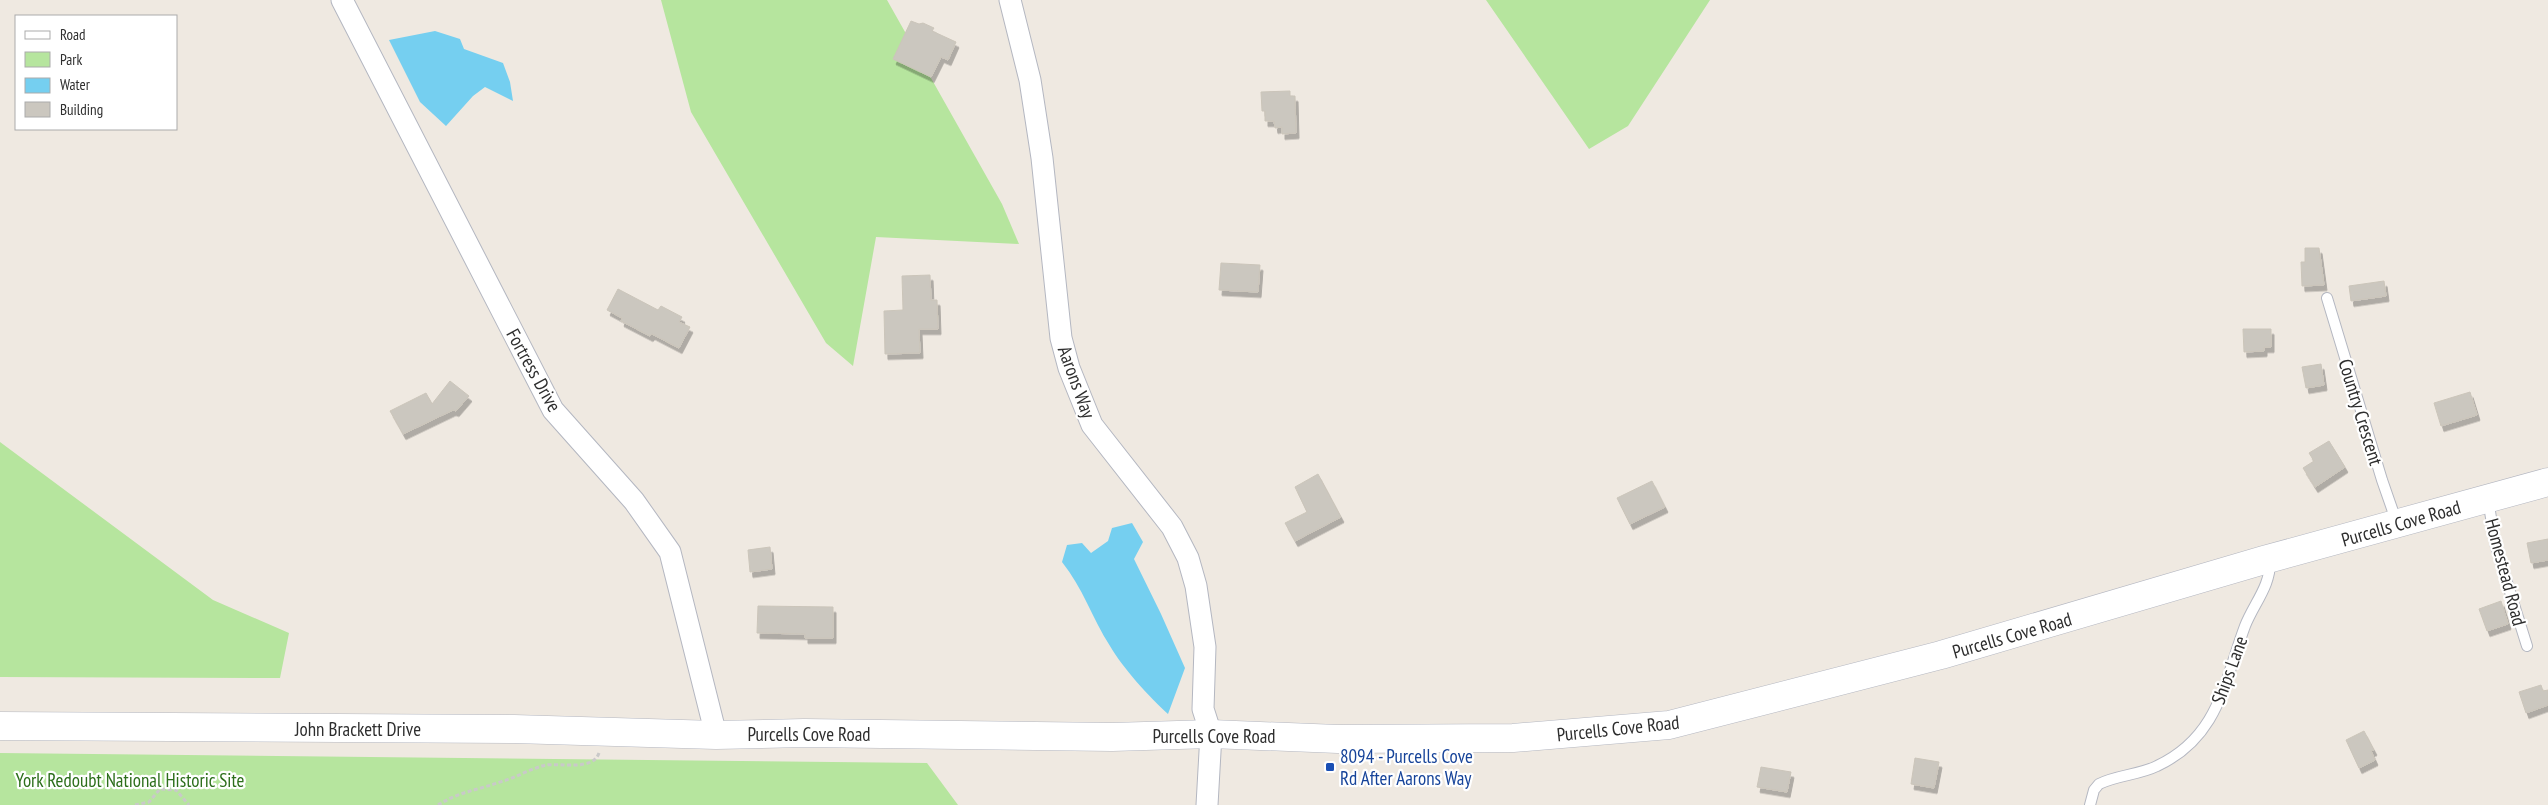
<svg xmlns="http://www.w3.org/2000/svg" width="2548" height="805" font-family="'PT Sans Narrow',sans-serif">
<style>
.green{fill:#b6e59e}
.water{fill:#75cff0}
.building{fill:#cbc7bf;stroke:#cbc5ba;filter:url(#shadow)}
.lines{fill:none;stroke-linecap:round;stroke-linejoin:round}
.service-casing{stroke:#b4b7c1;stroke-width:12}
.minor-casing{stroke:#b4b7c1;stroke-width:23}
.secondary-casing{stroke:#b4b7c1;stroke-width:29}
.path{stroke:#c9c9c9;stroke-width:3;stroke-dasharray:4 2.5;stroke-linecap:butt}
.service{stroke:#fff;stroke-width:10}
.minor{stroke:#fff;stroke-width:21}
.secondary{stroke:#fff;stroke-width:28}
.transit-dot{fill:#1a4fb4;stroke:#fff;stroke-width:2}
.labels{text-anchor:middle;stroke-width:4.5;stroke-linejoin:round;paint-order:stroke}
.street-label{font-size:19px;fill:#2e2e2e;stroke:#fff}
.transit-label{font-size:19px;fill:#164399;stroke:#fff;text-anchor:start}
.park-label{font-size:19px;fill:#2c6e1b;stroke:#fff}
</style>
<defs>
<filter id="shadow"><feDropShadow dx="3" dy="5.5" stdDeviation="0" flood-color="#0004"/></filter>
</defs>
<rect width="100%" height="100%" fill="#efe9e1"/>
<!-- green -->
<path class="green" d="M661,0H887L1002,204L1019,244L876,237L853,366L826,343L691,112Z
M1486,0H1710L1628,126L1589,149Z
M0,442L213,600L289,633L280,678L0,677Z
M0,753L927,763L958,805H0Z"/>
<!-- water -->
<path class="water" d="M435,31L460,39L464,49L503,63L510,82L513,101L485,87L473,96L446,126L420,102L389,40Z
M1132,523L1143,542L1134,559L1161,614L1185,668L1168,714C1150,698 1122,667 1110,646C1092,618 1083,588 1062,562L1067,545L1082,543L1091,553L1108,541L1112,528Z"/>
<!-- building -->
<path class="building" d="M911,21L919,24L923,23L934,28L932,31L956,42L948,60L941,57L931,77L893,59Z
M1290,91V96H1295L1296,133L1282,134V127L1275,128L1274,121H1265V111H1262L1261,92Z
M2305,248H2319L2324,285L2302,286L2301,262H2305Z
M1221,263L1260,265L1258,292L1219,290Z
M930,275L931,300H937L938,329H919L920,353L885,354L884,311L903,310L902,276Z
M2384,281L2386,296L2351,301L2349,286Z
M618,289L658,310L661,306L682,317L679,322L690,327L679,348L652,334L650,336L621,321L622,318L607,310Z
M2243,329H2271V347H2264V351L2244,352Z
M2321,364L2324,385L2306,388L2302,367Z
M450,381L469,396L456,411L453,410L403,434L390,411L426,393L432,404Z
M2470,392L2477,415L2441,426L2434,403Z
M2329,441L2345,467L2315,487L2303,468L2314,461L2309,453Z
M1318,474L1341,517L1295,541L1285,523L1307,512L1295,487Z
M1652,481L1665,507L1630,524L1617,498Z
M2548,539V560L2531,563L2527,543Z
M770,547L772,569L750,572L748,550Z
M2501,601L2508,624L2487,631L2479,609Z
M758,606L833,607V638H805V634L757,633Z
M2541,685L2543,691L2548,690V705L2526,713L2519,692Z
M2364,731L2374,750L2371,751L2375,760L2359,768L2346,740Z
M1915,758L1939,762L1934,788L1911,784Z
M1761,767L1791,772L1787,792L1757,787Z"/>
<g class="lines">
<!-- service casing -->
<g class="service-casing">
<path id="service" d="M2327,298L2382,480L2397,523
M2488,500L2496,547L2527,646
M2090,805L2094,790L2099,784C2117,775 2139,775 2157,766C2219,737 2224,682 2245,626C2254,603 2271,586 2270,560"/>
</g>
<!-- minor casing -->
<g class="minor-casing">
<path id="minor" d="M342,0L553,410L634,501L670,552L716,735
M1010,0L1030,80L1042,158L1061,338L1069,368L1092,425L1172,527L1188,558L1196,586L1205,647L1203,709L1211,734L1207,805"/>
</g>
<!-- secondary casing -->
<g class="secondary-casing">
<path id="secondary" d="M0,726L514,729L716,735L804,733L1112,737L1211,734L1338,739L1513,738L1669,725L1941,655L2264,560L2548,482"/>
</g>
<!-- path -->
<path class="path" d="M135,805L149,802L160,789L176,790L189,805
M438,805C460,791 479,790 503,781C517,777 532,768 546,765C561,763 593,771 599,753"/>
<!-- service -->
<use href="#service" class="service"/>
<!-- minor -->
<use href="#minor" class="minor"/>
<!-- secondary -->
<use href="#secondary" class="secondary"/>
</g>
<!-- markers -->
<rect class="transit-dot" x="1325" y="762" width="10" height="10" rx="2.5"/>
<g class="labels">
<!-- street labels -->
<g class="street-label">
<text transform="translate(534 370) rotate(61)" y="7">Fortress Drive</text>
<text transform="translate(1077 382) rotate(70)" y="7">Aarons Way</text>
<text transform="translate(2361 412) rotate(73)" y="7">Country Crescent</text>
<text transform="translate(2401 523) rotate(-16)" y="7">Purcells Cove Road</text>
<text transform="translate(2506 572) rotate(75)" y="7">Homestead Road</text>
<text transform="translate(2012 635) rotate(-16)" y="7">Purcells Cove Road</text>
<text transform="translate(2229 670) rotate(-70)" y="7">Ships Lane</text>
<text transform="translate(1618 728) rotate(-6)" y="7">Purcells Cove Road</text>
<text x="358" y="736">John Brackett Drive</text>
<text x="809" y="741">Purcells Cove Road</text>
<text x="1214" y="743">Purcells Cove Road</text>
</g>
<!-- transit labels -->
<g class="transit-label">
<text x="1340" y="763">8094 - Purcells Cove<tspan x="1340" dy="22">Rd After Aarons Way</tspan></text>
</g>
<!-- park labels -->
<g class="park-label">
<text x="130" y="787">York Redoubt National Historic Site</text>
</g>
</g>
<!-- legend -->
<rect x="15" y="15" width="162" height="115" fill="#ffffff" stroke="#ababab"/>
<rect x="25" y="31" width="25" height="8" fill="#ffffff" stroke="#ababab"/>
<text x="60" y="40" font-size="15" fill="#2e2e2e">Road</text>
<rect x="25" y="52" width="25" height="15" fill="#b6e59e" stroke="#ababab"/>
<text x="60" y="65" font-size="15" fill="#2e2e2e">Park</text>
<rect x="25" y="78" width="25" height="15" fill="#75cff0" stroke="#ababab"/>
<text x="60" y="90" font-size="15" fill="#2e2e2e">Water</text>
<rect x="25" y="102" width="25" height="15" fill="#cbc7bf" stroke="#ababab"/>
<text x="60" y="115" font-size="15" fill="#2e2e2e">Building</text>
</svg>
